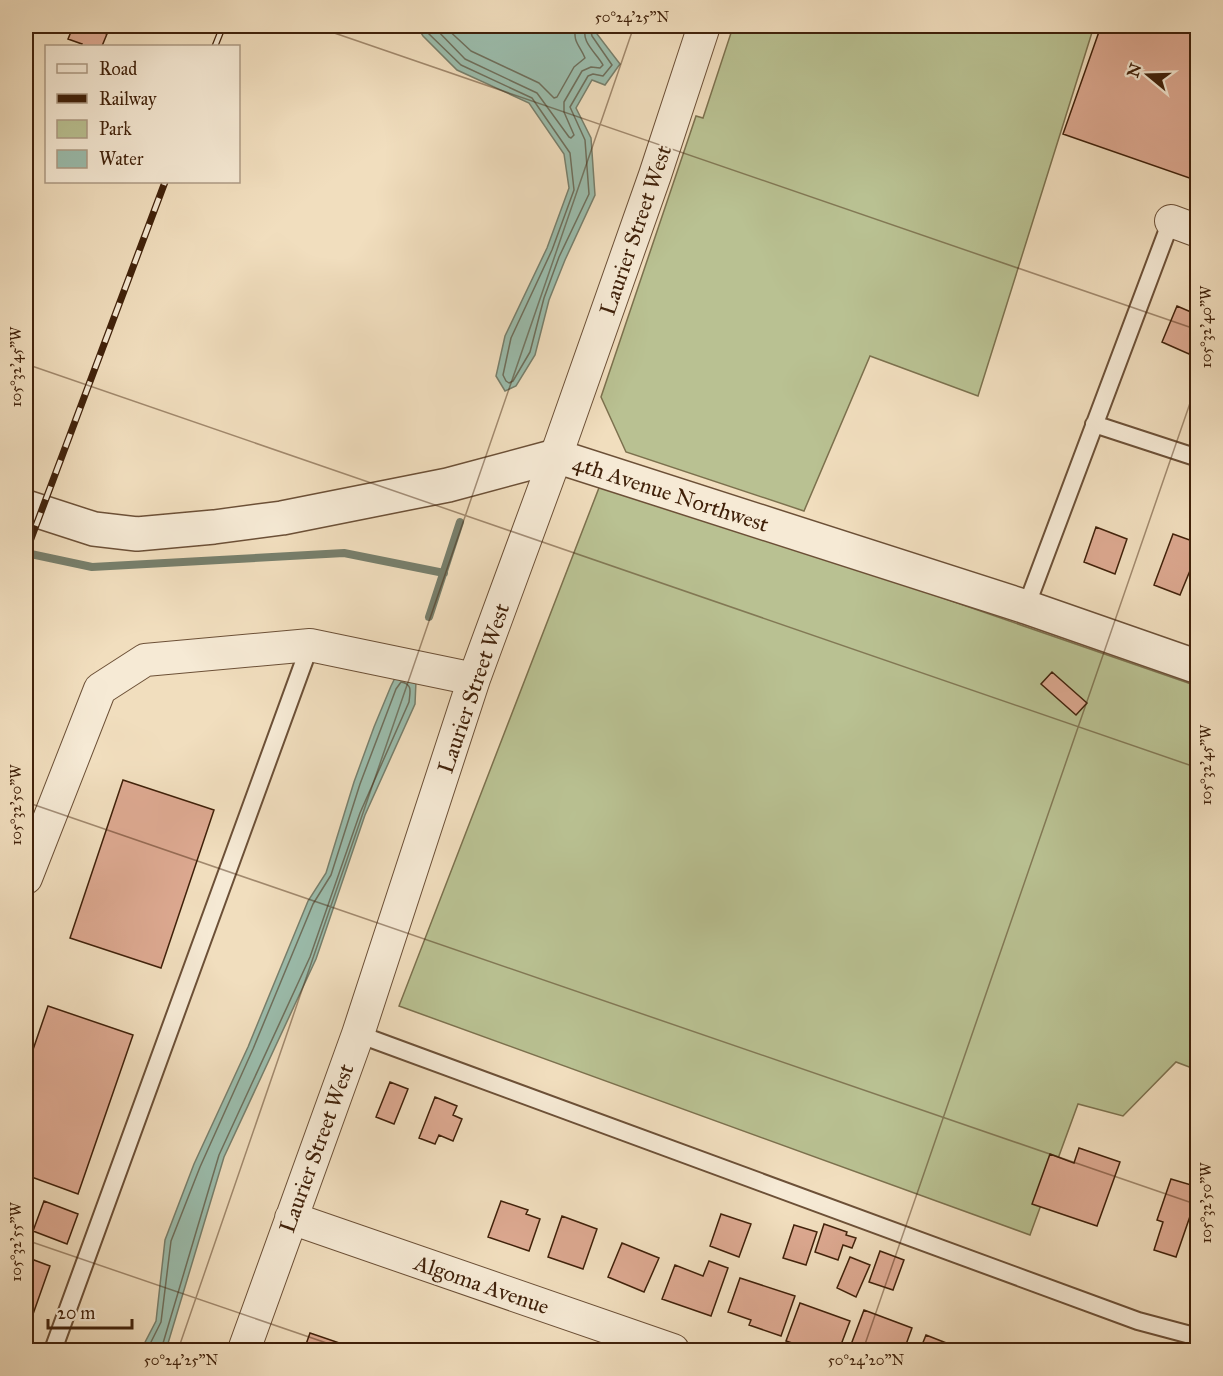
<svg xmlns="http://www.w3.org/2000/svg" width="1223" height="1376" font-family="'IM FELL Great Primer',serif">
<style>
.green{fill:#b9c192;stroke:#7c714e;stroke-width:1.5}
.water{fill:#9bbdad;stroke:#777f6c;stroke-width:1.5}
.lines{fill:none;stroke-linecap:round;stroke-linejoin:round}
.shore{stroke:#6e6f5c;stroke-width:1.5}
.stream{stroke:#777f6c;stroke-width:8}
.building{fill:#dda991;stroke:#40210a;stroke-width:1.5}
.service-casing{stroke:#6c5037;stroke-width:20}
.minor-casing{stroke:#6c5037;stroke-width:34}
.tertiary-casing{stroke:#6c5037;stroke-width:36}
.service{stroke:#f6ead5;stroke-width:16}
.minor{stroke:#f6ead5;stroke-width:32}
.tertiary{stroke:#f6ead5;stroke-width:33}
.rail-casing{stroke:#40210a;stroke-width:7}
.rail{stroke:#f6ead5;stroke-width:4.5;stroke-dasharray:14;stroke-linecap:butt}
.ticks{fill:none;stroke:#40210a;stroke-width:1.5;stroke-opacity:0.45}
.labels{text-anchor:middle;stroke-width:4.5;stroke-linejoin:round;paint-order:stroke}
.street-label{font-size:22px;fill:#40210a;stroke:#f6ead5}
.neatline{fill:none;stroke:#40210a;stroke-width:2}
.ticks-label{font-size:15px;text-anchor:middle;fill:#40210a}
</style>
<rect width="100%" height="100%" fill="#f1debe"/>
<filter id="stains"><feTurbulence type="fractalNoise" baseFrequency=".00333" numOctaves="4"/><feColorMatrix values="0 0 0 0 .2 0 0 0 0 .09 0 0 0 0 .02 0 0 0 .5 -.17"/></filter>
<radialGradient id="worn" r=".72"><stop offset=".6" stop-color="#630" stop-opacity="0"/><stop offset="1" stop-color="#630" stop-opacity=".3"/></radialGradient>
<!-- green -->
<path class="green" d="M725,26H1094L978,396L870,356L804,511L626,452L601,397L696,116L703,118L732,30L725,27Z
M602,480L1197,686V1070L1176,1062L1123,1116L1078,1104L1030,1235L399,1006Z"/>
<!-- water -->
<path class="water" d="M417,26H601L597,34L620,64L605,85L592,80L576,108L591,138L595,195L565,260L549,300L535,355L516,386L505,391L496,376L505,336L547,248L569,188L564,154L529,103L457,70L423,36Z
M397,674L416,681L415,704L365,815L316,959L224,1157L166,1350H141L156,1321L165,1240L194,1164L248,1047L308,901L326,873L354,782L374,727L391,686Z"/>
<g class="lines">
<!-- shore -->
<path class="shore" d="M424,26L428,33L461,65L532,98L570,153L574,190L552,250L511,338L503,375L506,381L509,383L513,381L530,352L544,298L559,257L589,194L585,140L570,107L588,76L593,74L603,76L612,65L592,36L591,32L594,26
M433,26L465,59L537,93L569,137L571,138L574,135L564,112V102L582,71L591,67L600,68L603,65C596,52 580,42 586,26
M444,26L471,51L539,83L554,98L557,97L574,67L585,58C580,45 572,42 576,26
M147,1350L161,1322L171,1241L200,1167L253,1049L313,904L331,875L360,784L396,689L401,682C413,684 410,692 409,702L360,813L310,957L219,1155L161,1350"/>
<!-- stream -->
<path class="stream" d="M26,553L92,567L344,553L444,573
M429,617L460,522"/>
</g>
<!-- building -->
<path class="building" d="M1101,26H1198V181L1063,134Z
M73,27L86,31L87,27L107,34L102,46H81L82,44L68,39Z
M1177,306L1198,315V333L1189,354L1162,342Z
M1096,527L1127,539L1115,574L1084,562Z
M1173,534L1198,543V551L1180,595L1154,585Z
M1052,672L1087,703L1076,715L1041,684Z
M123,780L214,810L161,968L70,938Z
M48,1006L133,1035L78,1194L26,1175V1070Z
M390,1082L408,1089L394,1124L376,1117Z
M435,1097L457,1106L453,1115L462,1119L453,1141L439,1135L435,1144L419,1138Z
M1079,1148L1120,1162L1097,1226L1032,1204L1050,1154L1074,1163Z
M1171,1179L1198,1187V1193L1176,1257L1154,1250L1163,1222L1157,1220Z
M44,1201L78,1214L67,1244L33,1231Z
M501,1201L528,1210L526,1214L540,1219L529,1251L488,1237Z
M721,1214L751,1224L739,1257L710,1246Z
M562,1216L597,1229L583,1269L548,1257Z
M824,1224L847,1232L846,1235L856,1238L852,1248L843,1245L838,1260L815,1252Z
M794,1225L817,1232L806,1265L783,1258Z
M622,1243L659,1258L644,1292L608,1277Z
M880,1251L904,1260L893,1290L869,1282Z
M26,1257L50,1266L26,1334Z
M850,1257L870,1265L856,1297L837,1288Z
M709,1261L728,1268L711,1316L662,1299L675,1265L703,1276Z
M740,1278L795,1296L781,1336L749,1325L751,1320L728,1312Z
M800,1303L850,1321L839,1350H813L786,1341Z
M864,1310L912,1328L904,1350H849Z
M310,1333L357,1349V1350H304Z
M926,1335L959,1348L958,1350H920Z"/>
<g class="lines">
<!-- service casing -->
<g class="service-casing">
<path id="service" d="M1094,424L1198,458
M1026,607L1171,221
M358,1034L1138,1321L1198,1337
M53,1350L310,645"/>
</g>
<!-- minor casing -->
<g class="minor-casing">
<path id="minor" d="M1171,221L1198,231
M26,878L100,689L145,660L310,645L474,679
M291,1218L673,1350
M244,1350L358,1034L474,679L556,456L655,175L704,26"/>
</g>
<!-- tertiary casing -->
<g class="tertiary-casing">
<path id="tertiary" d="M26,507L94,529L137,534L214,527L282,518L448,485L556,456L1026,607L1198,667"/>
</g>
<!-- service -->
<use href="#service" class="service"/>
<!-- minor -->
<use href="#minor" class="minor"/>
<!-- tertiary -->
<use href="#tertiary" class="tertiary"/>
<!-- rail casing -->
<g class="rail-casing">
<path id="rail" d="M215,46L223,26
M26,552L165,182"/>
</g>
<!-- rail -->
<use href="#rail" class="rail"/>
</g>
<!-- ticks -->
<path class="ticks" d="M314,26L1198,330M26,364L1198,768M26,802L1198,1205M26,1240L347,1350M178,1350L634,26M863,1350L1198,380"/>
<g class="labels">
<!-- street labels -->
<g class="street-label">
<text transform="translate(635 230) rotate(-71)" y="8">Laurier Street West</text>
<text transform="translate(671 493) rotate(18)" y="8">4th Avenue Northwest</text>
<text transform="translate(473 688) rotate(-71)" y="8">Laurier Street West</text>
<text transform="translate(316 1148) rotate(-70)" y="8">Laurier Street West</text>
<text transform="translate(482 1284) rotate(19)" y="8">Algoma Avenue</text>
</g>
</g>
<!-- margin -->
<rect width="1223" height="1376" fill="none" stroke="#f1debe" stroke-width="66"/>
<!-- legend -->
<rect x="45" y="45" width="195" height="138" fill="#f6ead5" stroke="#ad9a84" stroke-width="1.5"/>
<rect x="57" y="64" width="30" height="9" fill="#f6ead5" stroke="#ad9a84" stroke-width="1.5"/>
<text x="99" y="75" font-size="18" fill="#40210a">Road</text>
<rect x="57" y="94" width="30" height="9" fill="#40210a" stroke="#ad9a84" stroke-width="1.5"/>
<text x="99" y="105" font-size="18" fill="#40210a">Railway</text>
<rect x="57" y="120" width="30" height="18" fill="#b9c192" stroke="#ad9a84" stroke-width="1.5"/>
<text x="99" y="135" font-size="18" fill="#40210a">Park</text>
<rect x="57" y="150" width="30" height="18" fill="#9bbdad" stroke="#ad9a84" stroke-width="1.5"/>
<text x="99" y="165" font-size="18" fill="#40210a">Water</text>
<!-- north arrow -->
<g transform="translate(1148 75) rotate(289)" stroke="#f6ead5" stroke-width="4.5" paint-order="stroke">
<path d="M0-4.5L10 22L0 15L-10 22Z" fill="#40210a"/>
<text y="-9" font-size="16" font-weight="bold" text-anchor="middle" fill="#40210a">N</text>
</g>
<!-- scale -->
<path d="M48 1319v9h84v-9" fill="none" stroke="#40210a" stroke-width="3"/>
<text x="57" y="1319" font-size="18" fill="#40210a" stroke="#f6ead5" stroke-width="4.5" paint-order="stroke">20 m</text>
<rect x="33" y="33" width="1157" height="1310" class="neatline"/>
<g class="ticks-label">
<text x="632" y="22">50°24'25"N</text>
<text transform="translate(1206 327) rotate(-90)" y="5">105°32'40"W</text>
<text transform="translate(16 367) rotate(-90)" y="5">105°32'45"W</text>
<text transform="translate(1206 765) rotate(-90)" y="5">105°32'45"W</text>
<text transform="translate(16 805) rotate(-90)" y="5">105°32'50"W</text>
<text transform="translate(1206 1203) rotate(-90)" y="5">105°32'50"W</text>
<text transform="translate(16 1242) rotate(-90)" y="5">105°32'55"W</text>
<text x="181" y="1365">50°24'25"N</text>
<text x="866" y="1365">50°24'20"N</text>
</g>
<rect width="100%" height="100%" filter="url(#stains)"/>
<rect width="100%" height="100%" fill="url(#worn)"/>
</svg>
